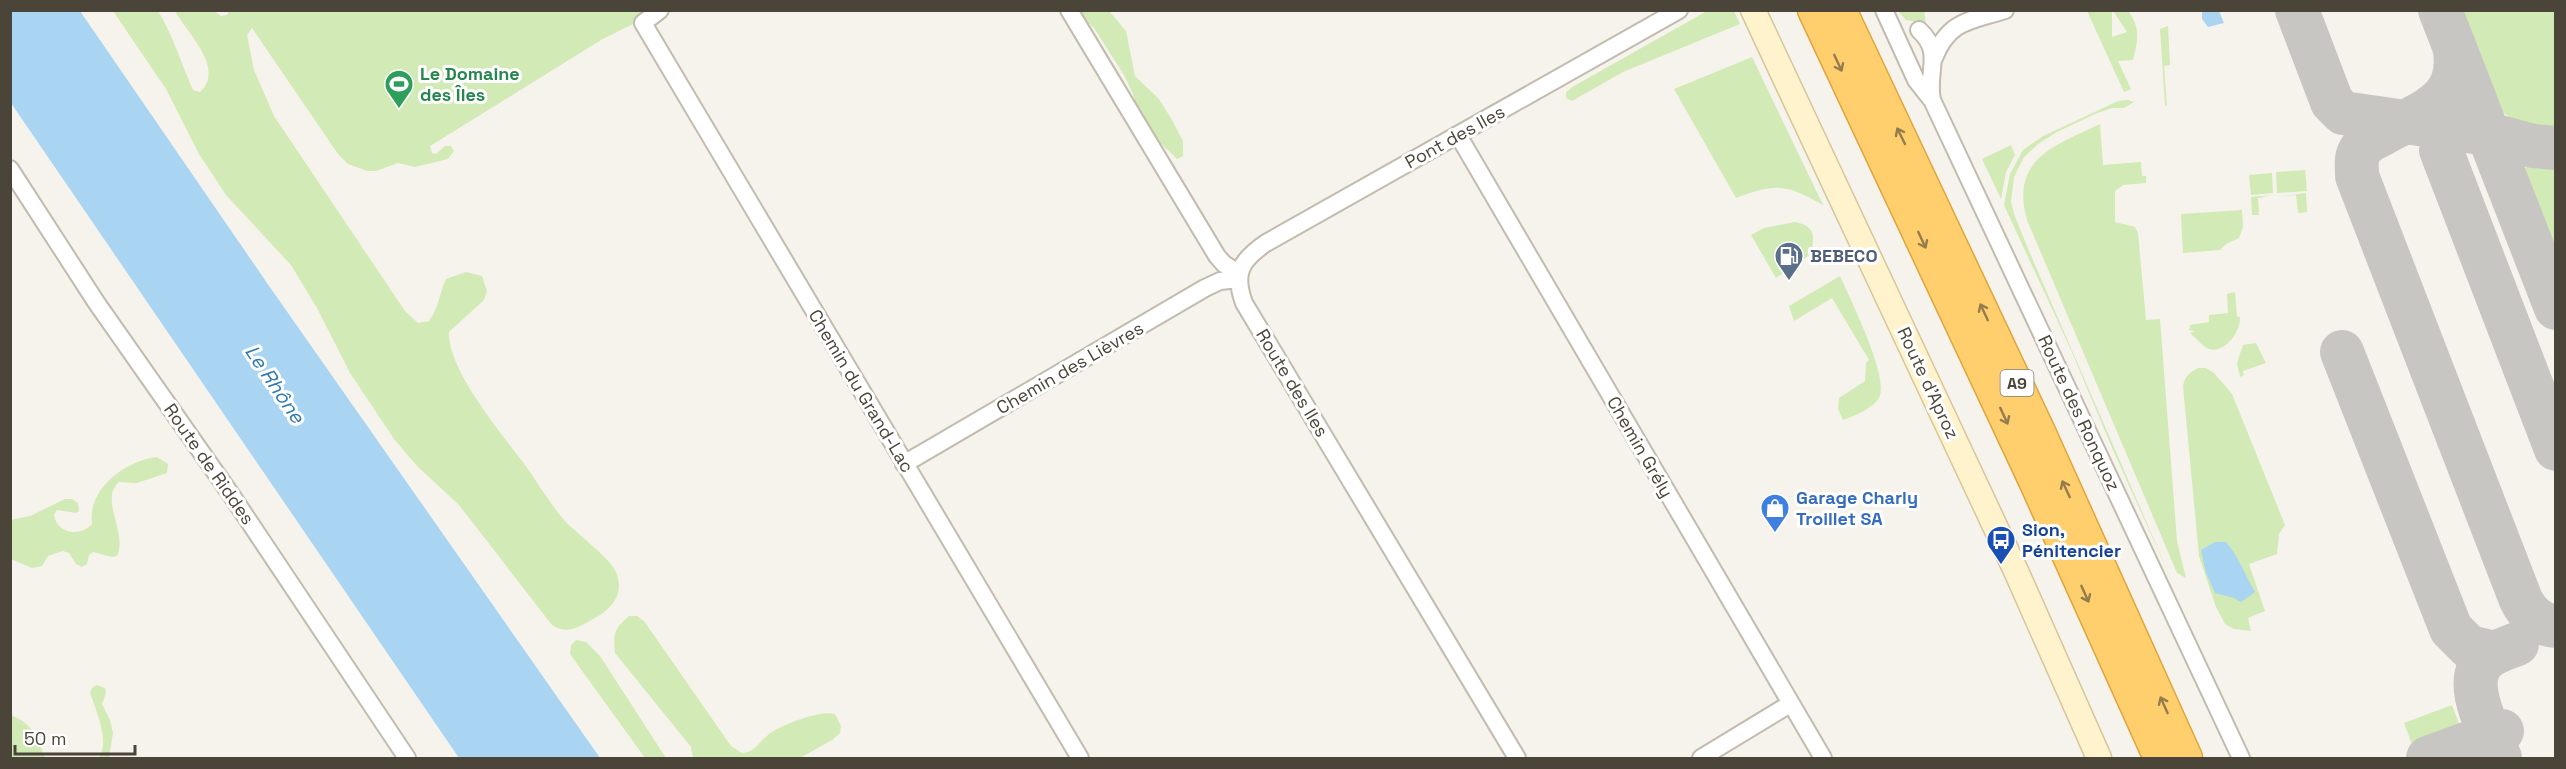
<svg xmlns="http://www.w3.org/2000/svg" width="2566" height="769" font-family="'Space Grotesk',sans-serif">
<style>
.green{fill:#d2eab5}
.water{fill:#a9d4f2}
.lines{fill:none;stroke-linecap:round;stroke-linejoin:round}
.taxiway{stroke:#c8c6c3;stroke-width:44}
.street-casing{stroke:#c2bbae;stroke-width:20}
.secondary-casing{stroke:#d6c79b;stroke-width:27}
.highway-casing{stroke:#e0a43c;stroke-width:33}
.street{stroke:#fff;stroke-width:16}
.secondary{stroke:#fff3cd;stroke-width:24}
.highway{stroke:#ffcf6e;stroke-width:30}
.oneway{stroke:#937c4e}
.labels{text-anchor:middle;stroke-width:6;stroke-linejoin:round;paint-order:stroke}
.shield{fill:#fff;stroke:#817c74;stroke-width:1.5}
.shield-label{font-size:16px;font-weight:bold;fill:#4b4439}
.leisure-label{font-size:18px;font-weight:bold;fill:#27864d;stroke:#fff;text-anchor:start}
.street-label{font-size:18px;fill:#4b4439;stroke:#fff}
.service-label{font-size:18px;font-weight:bold;fill:#4e5e75;stroke:#fff;text-anchor:start}
.shop-label{font-size:18px;font-weight:bold;fill:#366cbe;stroke:#fff;text-anchor:start}
.transit-label{font-size:18px;font-weight:bold;fill:#164399;stroke:#fff;text-anchor:start}
.water-label{font-size:20px;font-style:italic;fill:#2e7ab2;stroke:#fff}
</style>
<rect width="100%" height="100%" fill="#f6f3ec"/>
<!-- green -->
<path class="green" d="M230,10L659,11L601,40L430,146L432,153L436,154L445,146H451L454,151L448,159L415,167L398,163L376,171H367L348,164L338,154L252,28L247,35L254,70L274,116L405,311L418,323L429,321C439,308 439,294 446,279L466,272L482,276L487,291L484,300L449,332C447,369 502,434 525,465C538,483 550,504 565,521C576,533 611,559 616,572C625,594 612,609 593,619C579,627 567,635 552,625L459,505L417,466L394,439L350,373L317,308L291,265L226,195L199,154L166,89L113,11H158C173,35 181,63 193,90L200,92C226,68 186,32 175,11H214L221,16L227,15Z
M1076,11H1109L1126,31L1135,76L1159,99L1172,120L1183,141V156L1177,159L1146,129L1136,115L1133,94L1124,75L1094,28Z
M1707,11H1734L1740,24L1623,72L1572,101L1566,98V92L1574,86Z
M1898,11H1924L1926,24L1906,20Z
M2087,11H2112V37L2127,32L2113,11H2128C2141,28 2138,40 2133,60L2118,61L2131,89L2124,92Z
M2453,11H2555V134C2485,127 2474,66 2453,11Z
M2168,26L2170,65L2164,66L2167,106L2165,105L2160,29Z
M1752,57L1823,205C1785,184 1777,183 1736,198L1674,89Z
M2128,100L2134,102L2124,108H2112L2095,114L2057,132L2038,144L2024,157L2014,177L2011,201L2014,214L2029,251L2172,581L2113,450L2071,350L2004,205L2010,174L2023,150L2043,136L2086,116L2118,101Z
M2100,124L2103,165L2141,162L2142,176H2146V183L2123,185L2115,191V222L2135,227L2138,233L2146,320L2160,319L2177,541L2186,578L2177,573L2027,220C2010,159 2054,146 2100,124Z
M2011,145L2015,155L2006,172L2001,199L1982,159Z
M2538,159L2555,160V279L2520,185V174L2529,164Z
M2305,170L2307,191L2277,193L2276,172Z
M2272,173L2273,193L2251,195L2249,175Z
M2306,193L2307,212L2298,213L2296,195L2277,197Z
M2273,195L2258,198L2259,215H2252L2251,197Z
M2242,210L2243,227L2239,238L2226,244L2220,250L2183,253L2181,214Z
M1795,222C1815,226 1815,235 1811,254L1776,278L1751,235L1764,228Z
M1840,276C1850,299 1890,378 1879,398C1872,409 1854,416 1843,420L1838,409L1839,398L1865,381L1866,363L1869,360L1832,298L1794,321L1789,306Z
M2235,292L2237,317H2240C2241,331 2225,354 2209,349C2202,346 2196,338 2190,333L2195,331L2189,330L2190,325L2209,322V315L2228,313L2227,294Z
M2256,343L2266,363L2243,371L2244,375L2240,377L2237,363L2243,345Z
M2198,368H2206L2214,373L2232,394L2285,525L2279,534L2277,554L2249,564L2265,611L2248,618L2251,631L2234,629L2225,624L2216,607L2199,556L2183,386C2185,376 2189,373 2198,368Z
M157,457L168,464L167,473L137,483L119,482C99,499 128,533 117,556L112,557L93,552L89,555L87,564L82,567L76,564L69,553L63,551L48,556L42,566L32,568L11,559V520L30,516L65,499H72L78,503L79,511L76,513L57,510L54,515C57,534 80,537 92,524C87,489 125,461 157,457Z
M629,616H637L644,621L731,746L742,753C754,753 759,742 768,735C780,725 820,710 835,714L841,726L840,733L832,740L800,758H693L691,747L615,653C613,633 614,629 629,616Z
M576,640L586,642L600,656L666,758H645L570,654L571,645Z
M97,685L105,688L106,693L102,704L110,720L113,733L109,758H99C110,740 96,711 90,692L93,687Z
M2452,705L2472,758H2417L2404,723Z
M11,715C34,725 37,736 45,758H11Z"/>
<!-- water -->
<path class="water" d="M10,11H80L267,283L600,758H459L11,103Z
M2202,11H2219L2224,23L2208,27L2202,19Z
M2215,542H2226C2239,557 2245,575 2255,592L2241,602L2234,598L2215,593L2206,573L2201,550Z"/>
<g class="lines">
<!-- taxiway -->
<path class="taxiway" d="M2297,10L2332,102L2343,113L2488,134L2533,146L2556,148
M2440,10L2556,308
M2454,45C2465,101 2425,110 2384,133C2376,138 2366,141 2361,149C2355,157 2357,167 2357,176L2521,600C2528,614 2539,625 2556,626
M2441,150L2556,449
M2342,352L2451,629L2469,647L2494,653
M2428,758L2502,731
M2500,758C2490,732 2459,680 2487,658C2496,651 2507,648 2517,644"/>
<!-- street casing -->
<g class="street-casing">
<path id="street" d="M660,10L643,23L1080,758
M1069,10L1217,256L1224,264L1238,273
M1884,10L1916,80L1931,99
M1919,30C1944,53 1926,71 1932,100L2241,758
M1934,58C1949,20 1970,21 2005,10
M1458,135L1823,758
M10,169L96,302L232,496L407,758
M904,464L1205,288L1220,281L1238,279
M1517,758L1244,303C1233,273 1241,260 1266,243L1679,10
M1701,758L1790,704"/>
</g>
<!-- secondary casing -->
<g class="secondary-casing">
<path id="secondary" d="M1753,10L2016,571L2099,758"/>
</g>
<!-- highway casing -->
<g class="highway-casing">
<path id="highway" d="M1813,10L2035,483L2159,758
M1841,10L2040,432L2187,758"/>
</g>
<!-- street -->
<use href="#street" class="street"/>
<!-- secondary -->
<use href="#secondary" class="secondary"/>
<!-- highway -->
<use href="#highway" class="highway"/>
</g>
<!-- one-way arrows -->
<defs><path id="oneway-shaft" d="M-6 0H5M1.5-3L5.5 0L1.5 3" fill="none" stroke-width="1.6" stroke-linecap="round" stroke-linejoin="round" transform="scale(1.5)"/></defs>
<g class="oneway">
<use href="#oneway-shaft" transform="translate(1838 63) rotate(65)"/>
<use href="#oneway-shaft" transform="translate(1901 136) rotate(-116)"/>
<use href="#oneway-shaft" transform="translate(1922 240) rotate(65)"/>
<use href="#oneway-shaft" transform="translate(1984 312) rotate(-115)"/>
<use href="#oneway-shaft" transform="translate(2004 416) rotate(65)"/>
<use href="#oneway-shaft" transform="translate(2066 489) rotate(-115)"/>
<use href="#oneway-shaft" transform="translate(2085 594) rotate(66)"/>
<use href="#oneway-shaft" transform="translate(2164 705) rotate(-114)"/>
</g>
<!-- icons -->
<defs>
<g id="stadium-pin" transform="scale(1.5)"><path d="M0 17L-7.5 6A9.5 9.5 0 1 1 7.5 6Z" fill="#2e9e5b" stroke="#fff"/><path d="M0-5a6.5 5 0 1 0 0 10a6.5 5 0 1 0 0-10ZM-3.5-1.8h7v3.6h-7Z" fill="#fff"/></g>
<g id="fuel-pin" transform="scale(1.5)"><path d="M0 17L-7.5 6A9.5 9.5 0 1 1 7.5 6Z" fill="#5c6f8a" stroke="#fff"/><path d="M-5.5-6h7V0h2V4h1.3V-2.5L3-4.5l.8-.8L6-3V5H2.5V1h-1V6h-7ZM-4.2-4.7v3.2H.2V-4.7Z" fill="#fff"/></g>
<g id="shop-pin" transform="scale(1.5)"><path d="M0 17L-7.5 6A9.5 9.5 0 1 1 7.5 6Z" fill="#3f7fe0" stroke="#fff"/><path d="M-5-2.5h2.3a2.7 3.5 0 0 1 5.4 0H5L5.5 6h-11ZM-1.5-2.5h3a1.5 2.3 0 0 0-3 0Z" fill="#fff"/></g>
<g id="bus-pin" transform="scale(1.5)"><path d="M0 17L-7.5 6A9.5 9.5 0 1 1 7.5 6Z" fill="#1a4fb4" stroke="#fff"/><path d="M-5-6H5V4H4V6H2V4H-2V6H-4V4H-5ZM-3.5-4V0h7V-4ZM-3.5 1.2v1.5H-2V1.2ZM2 1.2v1.5H3.5V1.2Z" fill="#fff"/></g>
</defs>
<g fill-rule="evenodd">
<use href="#stadium-pin" x="399" y="84"/>
<use href="#fuel-pin" x="1789" y="256"/>
<use href="#shop-pin" x="1775" y="508"/>
<use href="#bus-pin" x="2001" y="540"/>
</g>
<g class="labels">
<!-- shield labels -->
<rect class="shield" x="2000.5" y="370" width="33" height="26" rx="4.5"/>
<g class="shield-label">
<text x="2017" y="389">A9</text>
</g>
<!-- leisure labels -->
<g class="leisure-label">
<text x="420" y="80">Le Domaine<tspan x="420" dy="21">des Îles</tspan></text>
</g>
<!-- street labels -->
<g class="street-label">
<text transform="translate(1455 137) rotate(-29)" y="6">Pont des Iles</text>
<text transform="translate(1070 368) rotate(-30)" y="6">Chemin des Lièvres</text>
<text transform="translate(1292 383) rotate(59)" y="6">Route des Iles</text>
<text transform="translate(1928 383) rotate(65)" y="6">Route d'Aproz</text>
<text transform="translate(861 391) rotate(59)" y="6">Chemin du Grand-Lac</text>
<text transform="translate(2079 413) rotate(65)" y="6">Route des Ronquoz</text>
<text transform="translate(1640 447) rotate(60)" y="6">Chemin Grély</text>
<text transform="translate(209 464) rotate(55)" y="6">Route de Riddes</text>
</g>
<!-- service labels -->
<g class="service-label">
<text x="1810" y="262">BEBECO</text>
</g>
<!-- shop labels -->
<g class="shop-label">
<text x="1796" y="504">Garage Charly<tspan x="1796" dy="21">Troillet SA</tspan></text>
</g>
<!-- transit labels -->
<g class="transit-label">
<text x="2022" y="536">Sion,<tspan x="2022" dy="21">Pénitencier</tspan></text>
</g>
<!-- water labels -->
<g class="water-label">
<text transform="translate(275 384) rotate(56)" y="7">Le Rhône</text>
</g>
</g>
<!-- border -->
<rect width="2566" height="769" fill="none" stroke="#4b4439" stroke-width="24"/>
<!-- scale -->
<path d="M15 745v9h120v-9" fill="none" stroke="#4b4439" stroke-width="3"/>
<text x="24" y="745" font-size="18" fill="#4b4439" stroke="#ffffff" stroke-width="4.5" paint-order="stroke">50 m</text>
</svg>
